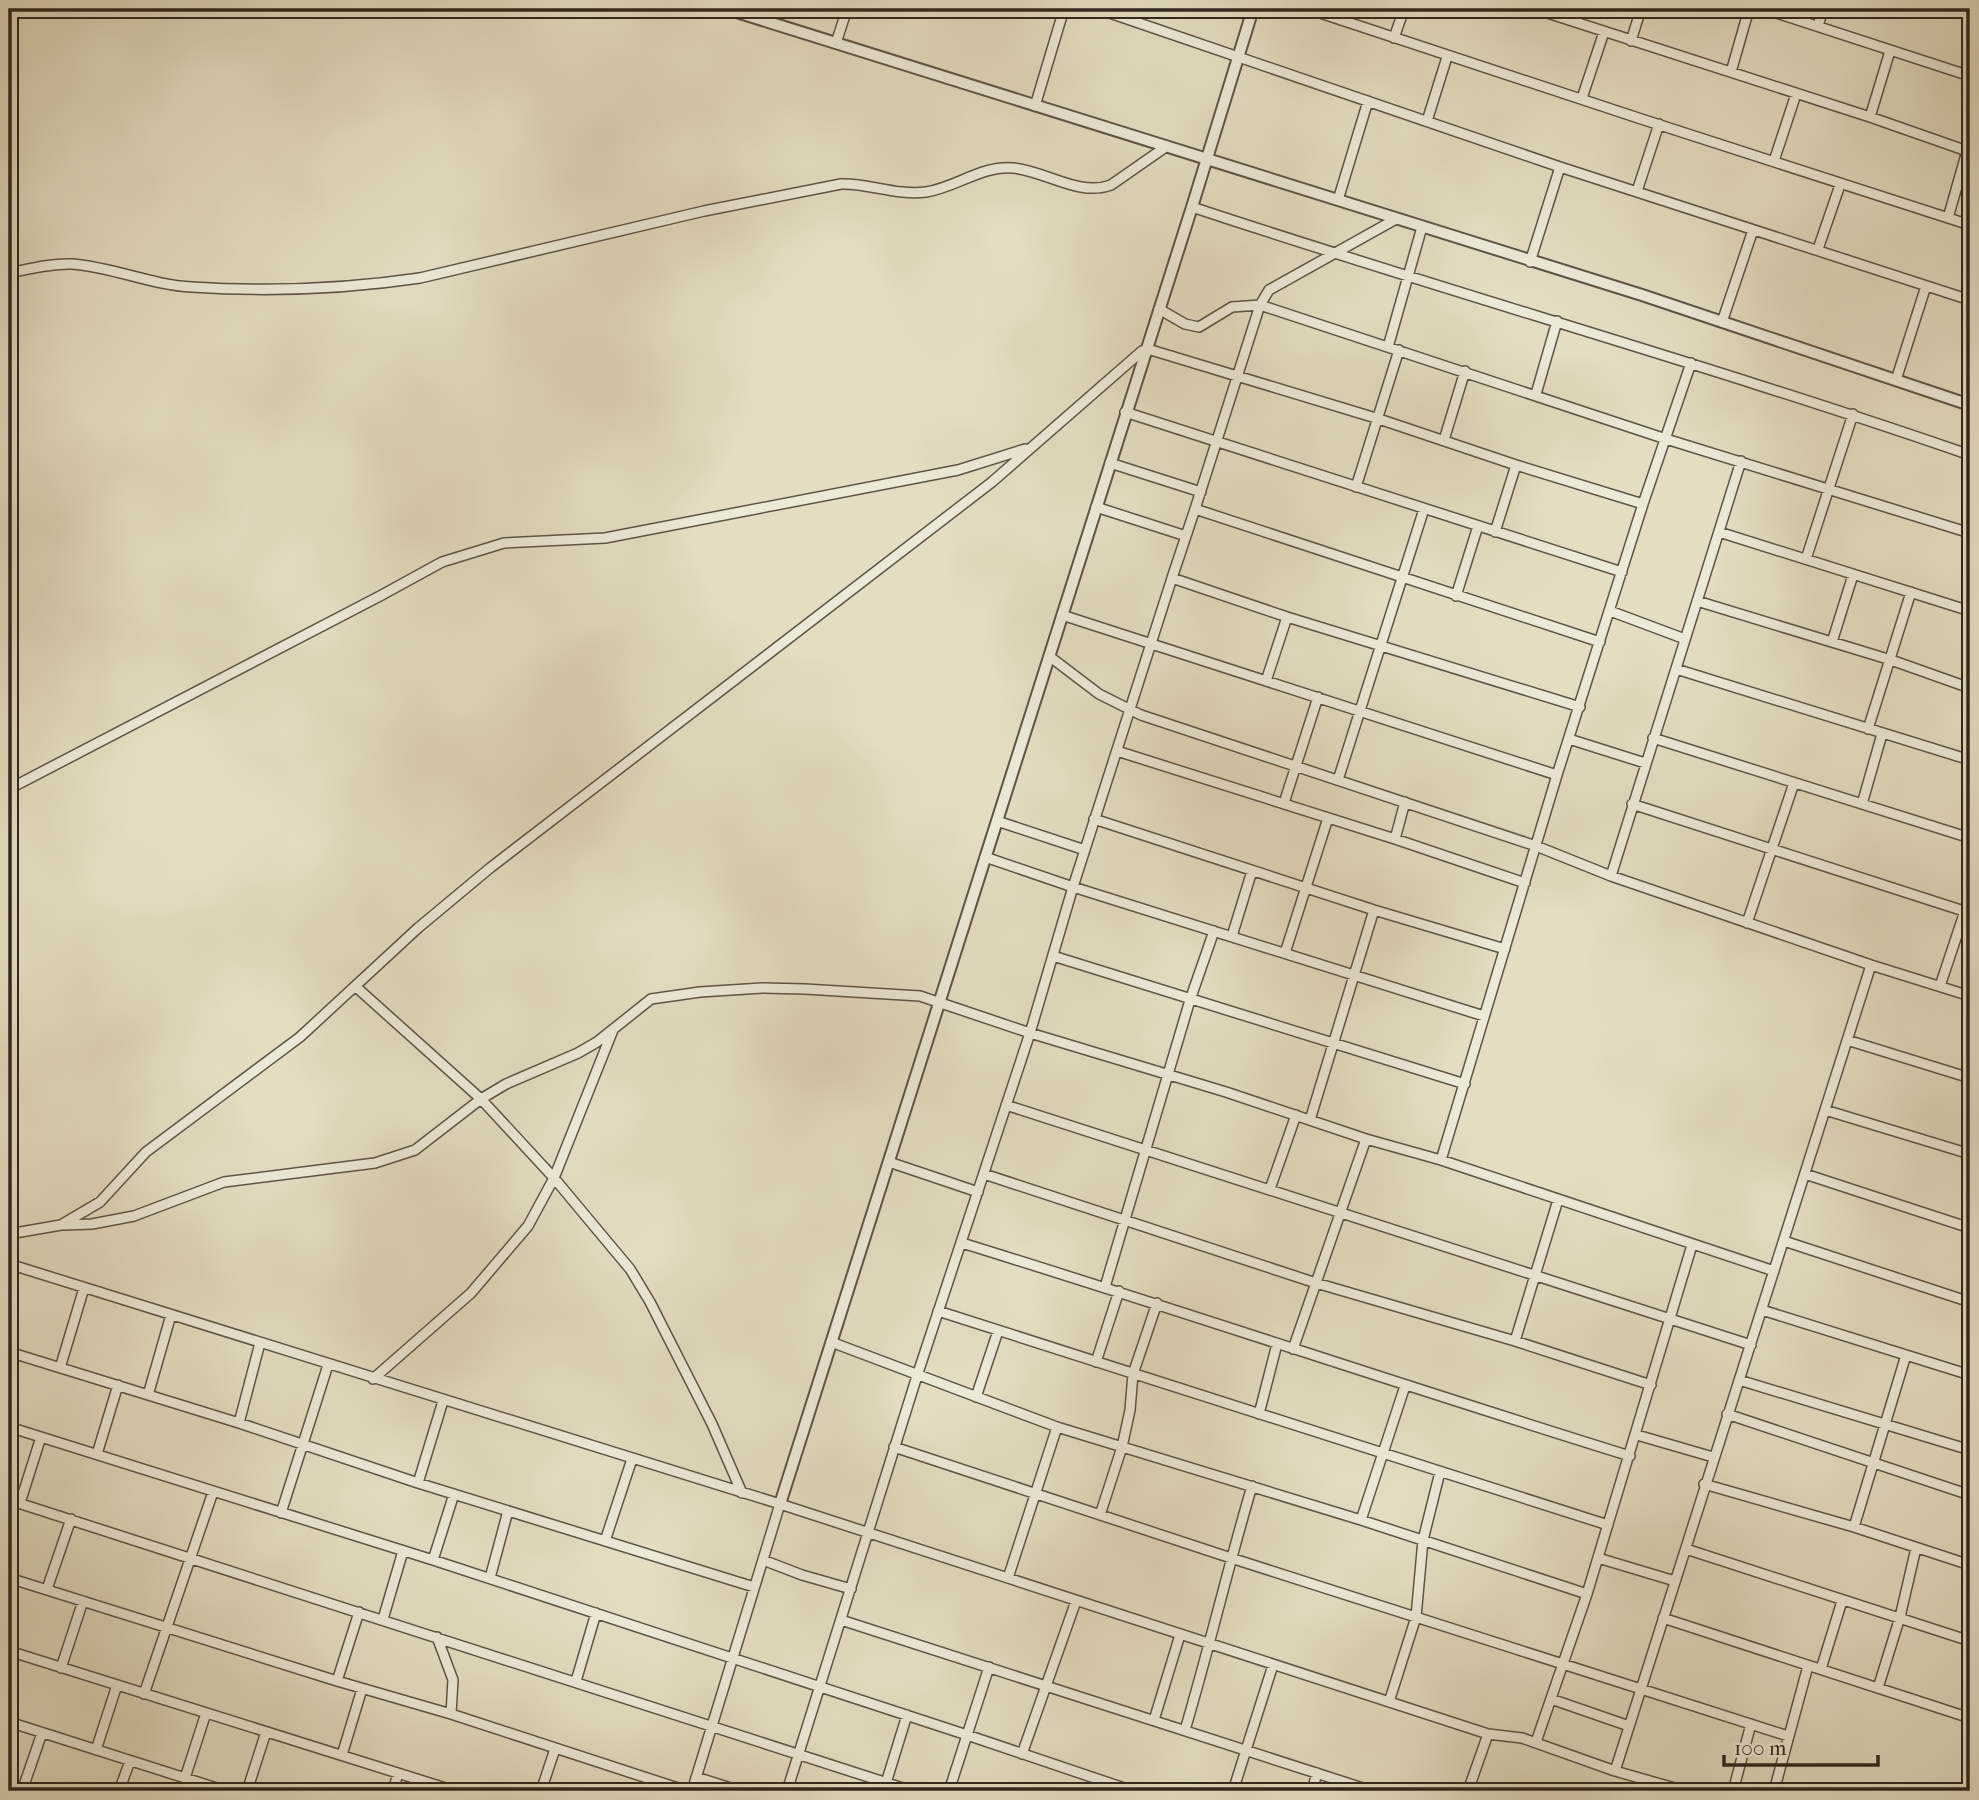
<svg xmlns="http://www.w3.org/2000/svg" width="1979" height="1800" font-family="'IM FELL French Canon',serif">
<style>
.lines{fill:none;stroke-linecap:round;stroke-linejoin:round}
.minor-casing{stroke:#5e5446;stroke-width:12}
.tertiary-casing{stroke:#5e5446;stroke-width:14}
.minor{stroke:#ede9d7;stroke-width:9}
.tertiary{stroke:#ede9d7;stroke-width:10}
</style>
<rect width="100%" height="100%" fill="#e4ddc2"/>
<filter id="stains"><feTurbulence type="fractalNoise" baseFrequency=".00286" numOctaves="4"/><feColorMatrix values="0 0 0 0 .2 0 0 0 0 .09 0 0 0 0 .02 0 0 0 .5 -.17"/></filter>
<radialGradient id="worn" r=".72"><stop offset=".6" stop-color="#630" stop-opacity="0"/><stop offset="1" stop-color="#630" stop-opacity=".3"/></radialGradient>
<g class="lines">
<!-- minor casing -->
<g class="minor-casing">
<path id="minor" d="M1098,9L1560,167L1970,300
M1308,9C1528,82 1749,155 1970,225
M1535,9L1870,117L1970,152
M1764,9L1970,76
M1818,26L1823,9
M1394,38L1404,9
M1631,41L1641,9
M836,43L847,9
M1731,72L1749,9
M1582,98L1604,32
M1035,106L1064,9
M1870,117L1890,51
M1427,121L1447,57
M1774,161L1796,94
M1637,191L1659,124
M1338,200L1368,101
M1192,207C1451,293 1713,366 1970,455
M1948,218L1967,151
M1818,249L1840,185
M1530,262L1560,167
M9,273C29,269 51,263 72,264C113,267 151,285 192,287C268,292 345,289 420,278L704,211L841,184C869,183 897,196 926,192C955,188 982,165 1013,168C1046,171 1079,197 1111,185L1167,146
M1159,309L1185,324L1199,327L1232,307L1260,305L1269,290L1396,219
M1722,322L1753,230
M1388,347L1422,227
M1896,380L1926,286
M1536,394L1557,321
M1125,412L1622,572
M1444,440L1465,371
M1110,463L1201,492
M1356,487L1399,350
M1096,507L1186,536
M1195,509L1260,305L1666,439L1970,533
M1495,532L1516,465
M1719,532L1970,611
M1806,559L1853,414
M1172,578L1195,509L1600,642
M1456,596L1478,526
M1697,601L1891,660L1970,688
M1610,611L1685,639
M1062,615L1557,775
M1832,642L1853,575
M1049,656L1099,694L1141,715L1536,846L1611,876L1871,965L1970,996
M1676,669L1970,760
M1266,681L1287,617
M1868,729L1911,592
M1653,738L1970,838
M1569,739L1645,763
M1117,751L1395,839L1525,883
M1338,780L1424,509
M9,789L380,596L442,562L504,543L605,538L958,470L1025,449
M1284,803L1318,697
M1632,804L1970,913
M1862,804L1882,734
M1094,819L1374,910L1505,949
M997,821L1085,850
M1395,839L1405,802
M985,857L1073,887L1484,1016
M1611,876L1741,461
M1747,923L1794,783
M1232,936L1252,871
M1285,953L1328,818
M1053,956L1465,1084
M355,986L481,1099L554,1178L630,1269L650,1302L712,1424L742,1493
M1940,986L1970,896
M1847,1040L1970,1078
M1006,1105L1751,1345
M1825,1110L1970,1154
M1310,1120L1374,910
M1441,1160L1557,775L1643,504L1691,363
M889,1162L978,1192
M984,1174L1316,1283L1515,1341L1651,1385
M1805,1174L1970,1228
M1270,1189L1296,1115
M64,1225L92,1224L134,1216L224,1182L375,1163L415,1150L481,1099L506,1084L578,1053L597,1042L651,999L700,992L762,988L805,989L920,996L1030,1033L1226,1092L1366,1139L1441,1160L1774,1271
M9,1234L61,1225L100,1202L146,1152L300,1037L418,928L490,868L992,482L1142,351L1151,350L1379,419L1516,465L1643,504
M1784,1241L1970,1302
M962,1243C1186,1312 1407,1387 1630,1456
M9,1264L780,1504L1488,1734L1522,1738L1615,1771L1685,1791
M1105,1287L1190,1000L1214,931
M1762,1310L1970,1375
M938,1311L1608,1525
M1515,1341L1558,1200
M831,1342L1057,1427L1361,1520L1587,1594
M1293,1349L1366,1139
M9,1352L239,1423L418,1483L754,1587
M1096,1362L1119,1291
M60,1368L84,1288
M373,1379L471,1293L528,1226L554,1178L613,1030
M1739,1380L1970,1450
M148,1395L171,1315
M976,1397L998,1331
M1259,1414L1277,1344
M1727,1414L1970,1495
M239,1423L260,1343
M9,1427L433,1560L967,1735L1133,1791
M1637,1435L1713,1457
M894,1447L1231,1558L1788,1736
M97,1454L118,1385
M418,1483L443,1401
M1704,1484L1854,1527L1970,1565
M9,1500L912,1791
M20,1503L41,1437
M281,1513L328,1365
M1100,1515L1122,1447L1130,1410L1133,1374L1157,1303
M1361,1520L1405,1386
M1854,1527L1906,1355
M605,1541L632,1459
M1686,1549L1970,1641
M1598,1558L1675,1581
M433,1560L454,1494
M763,1560L802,1575L851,1589
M9,1578L337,1681L451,1714L687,1791
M490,1578L508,1511
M1008,1578L1057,1427
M47,1589L71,1519
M1663,1618L1970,1718
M383,1619L403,1551
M841,1620L1372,1791
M437,1637L453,1680L451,1714
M9,1651L455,1791
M61,1668L83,1601
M1821,1669L1842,1601
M337,1681L359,1612
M576,1681L596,1613
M1878,1688L1900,1617L1916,1548
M144,1694L213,1492
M1551,1699L1629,1726
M1389,1702L1416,1617L1423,1540L1440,1472
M1154,1720L1180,1635
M9,1722L226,1791
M1185,1730C1209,1649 1228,1567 1252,1486
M1536,1742L1587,1594L1692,1245
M96,1750L117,1685
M1022,1754L1076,1601
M342,1755L362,1689
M1615,1771C1698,1502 1786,1234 1871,965
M696,1777L740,1791
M185,1778L206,1713
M886,1783L907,1715
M22,1791L42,1733
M119,1791L130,1761
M247,1791L266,1732
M393,1791L398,1773
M541,1791L555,1749
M692,1791L780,1504
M787,1791L917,1376L1030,1033L1073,887L1172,578L1287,617L1580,707
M949,1791L989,1667
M1094,1791L1097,1779
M1233,1791L1273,1665
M1312,1791L1317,1773
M1468,1791L1488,1734
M1733,1791L1751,1724
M1774,1791L1808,1666"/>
</g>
<!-- tertiary casing -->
<g class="tertiary-casing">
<path id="tertiary" d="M727,9L1642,295L1970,405
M780,1504L1192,207L1253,9"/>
</g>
<!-- minor -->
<use href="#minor" class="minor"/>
<!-- tertiary -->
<use href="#tertiary" class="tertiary"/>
</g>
<!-- margin -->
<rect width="1979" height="1800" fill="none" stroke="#e4ddc2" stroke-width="35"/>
<rect x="10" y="10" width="1958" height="1779" fill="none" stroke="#31271d" stroke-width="3.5"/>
<rect x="18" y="18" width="1944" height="1765" fill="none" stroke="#31271d" stroke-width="2"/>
<!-- scale -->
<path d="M1724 1755v10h154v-10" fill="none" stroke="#31271d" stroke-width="3.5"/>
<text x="1734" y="1755" font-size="21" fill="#31271d" stroke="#ede9d7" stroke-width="5" paint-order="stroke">100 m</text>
<rect width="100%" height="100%" filter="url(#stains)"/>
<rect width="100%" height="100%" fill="url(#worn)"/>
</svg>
